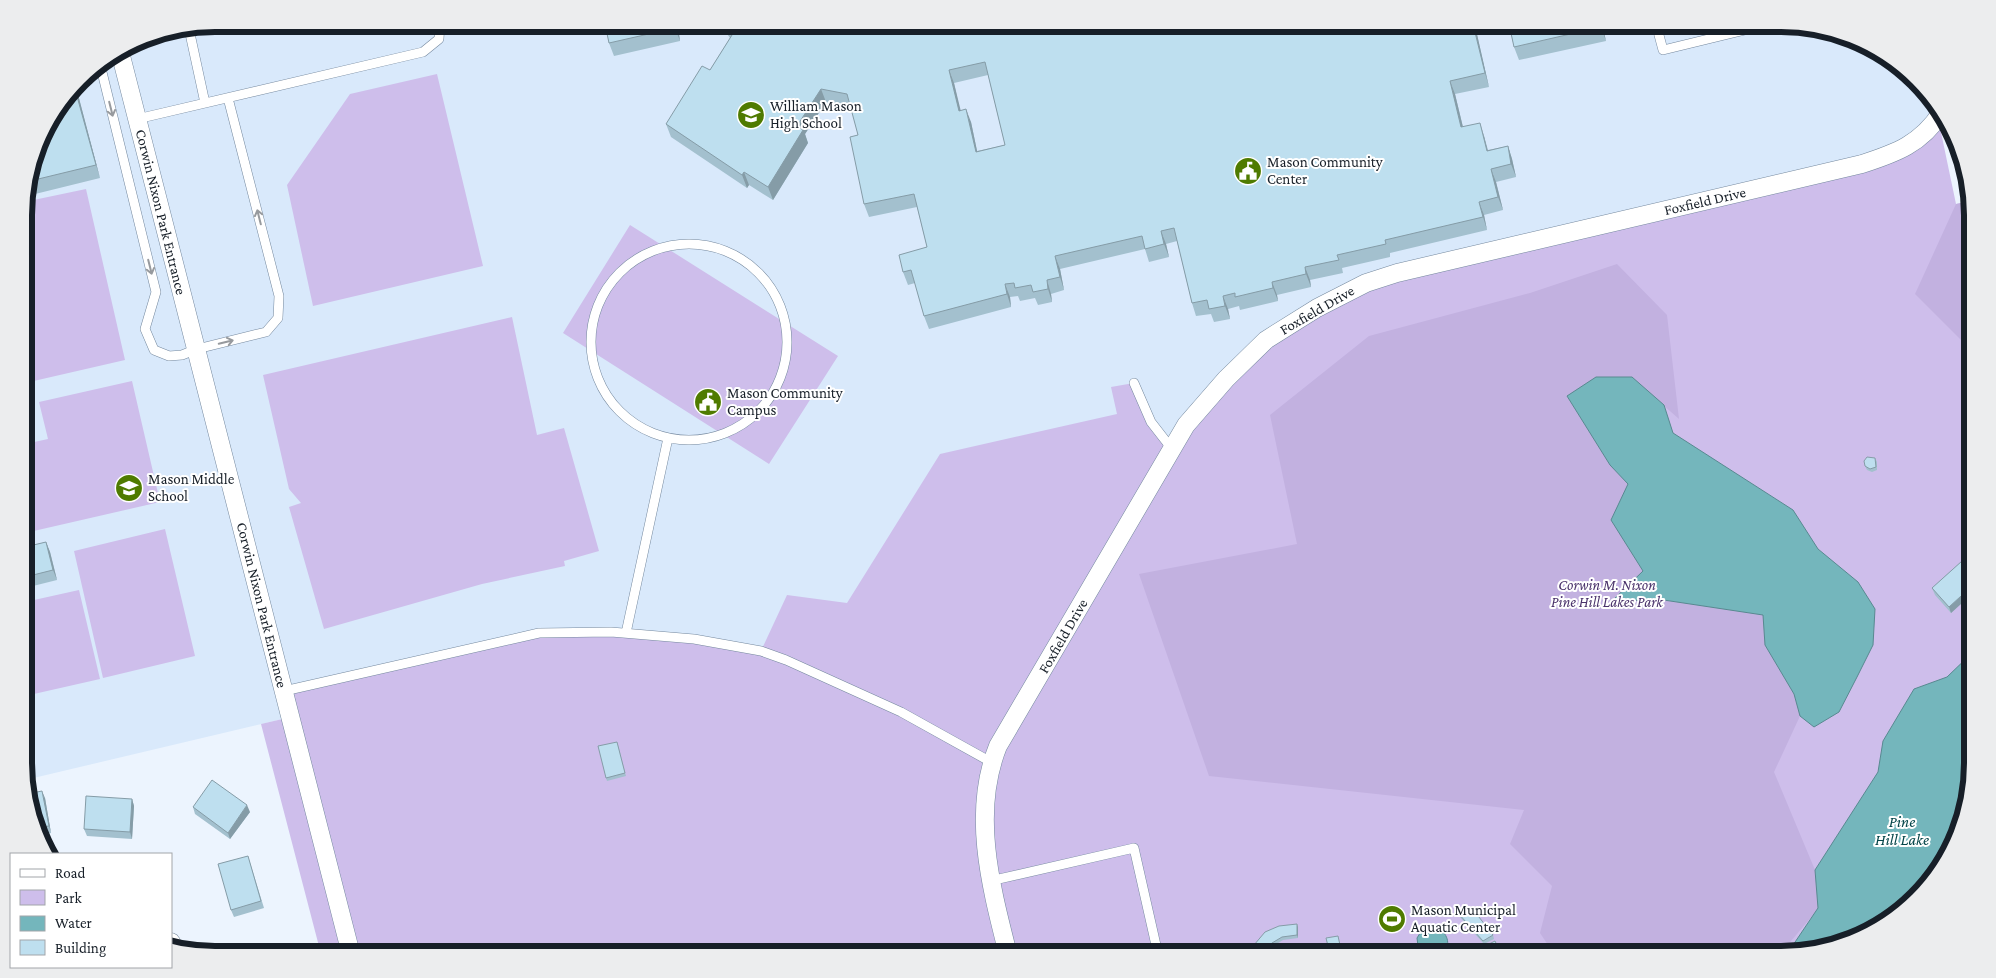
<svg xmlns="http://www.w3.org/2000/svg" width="1996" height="978" font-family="'Crimson Pro',serif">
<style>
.built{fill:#d9e9fb}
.green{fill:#cebeeb}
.forest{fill:#c2b1e0}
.water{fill:#74b6bc;stroke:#588990}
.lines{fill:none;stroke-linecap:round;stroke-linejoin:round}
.service-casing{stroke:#74889e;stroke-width:10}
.minor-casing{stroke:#74889e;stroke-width:19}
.service{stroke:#fff;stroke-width:9}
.minor{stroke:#fff;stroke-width:18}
.wall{fill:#a3c0ce;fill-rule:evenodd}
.shaded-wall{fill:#859ca7}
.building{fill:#bedfef;stroke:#859ca7;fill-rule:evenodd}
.oneway{stroke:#979a9e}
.labels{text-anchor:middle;stroke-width:4;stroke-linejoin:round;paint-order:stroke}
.poi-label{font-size:15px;fill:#171f28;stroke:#fff;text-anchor:start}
.street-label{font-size:15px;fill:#171f28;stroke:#fff}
.park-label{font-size:15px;font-style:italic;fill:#49316a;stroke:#fff}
.water-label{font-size:16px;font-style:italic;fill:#044549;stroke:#fff}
.rim{fill:none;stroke:#171f28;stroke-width:6}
</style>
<rect width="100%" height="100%" fill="#ecf4fe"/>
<!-- built -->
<path class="built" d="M215,24H1781L1865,43L1933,99L1941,113L998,746L291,717L25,780L24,202L44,130L89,71L142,38Z"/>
<!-- green -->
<path class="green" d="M437,74L483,266L313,306L287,185L350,94Z
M1938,118L1956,204L1971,201L1972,763L1953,847L1925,889L1887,922L1843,944L1793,954H321L261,724L291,717L284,691L539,633L611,632L761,651L787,595L847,603L940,454L1117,414L1111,387L1134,383L1151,422L1172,449L1266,340L1366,283L1862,164Z
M86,189L125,360L25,383L24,202Z
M630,225L838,356L769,464L563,333Z
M512,317L537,435L564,428L599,551L564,561L565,566L482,584L324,629L289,507L301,503L289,489L263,375Z
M132,381L160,502L25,533V444L48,439L39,402Z
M165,529L195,656L103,678L74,551Z
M79,590L100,679L25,696V602Z"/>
<!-- forest -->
<path class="forest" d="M1971,201V350L1915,294L1956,204Z
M1617,264L1667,315L1679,419L1638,383L1567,396L1610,465L1628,484L1611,520L1643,571L1612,602L1657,599L1764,615L1765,645L1794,694L1800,716L1774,772L1815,870L1819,908L1780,954H1554L1540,933L1552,886L1510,844L1524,810L1209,776L1139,574L1297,544L1270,415L1369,336L1530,293Z"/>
<!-- water -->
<path class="water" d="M1596,377H1632L1664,405L1673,433L1793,510L1818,549L1858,582L1875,609L1873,645L1857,677L1839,712L1814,727L1800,716L1794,694L1765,645L1763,615L1657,599L1611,602L1643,571L1611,520L1628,484L1610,465L1567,396Z
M1972,653V763L1953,847L1925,889L1887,922L1843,944L1787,954L1818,908L1815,870L1878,772L1883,741L1914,689L1947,677Z
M1437,926C1447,934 1452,943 1443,954H1434L1439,948L1430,950L1425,954H1419L1417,938L1422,930Z"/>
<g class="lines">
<!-- service casing -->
<g class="service-casing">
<path id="service" d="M1656,24L1663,50L1770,24
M189,29L205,103
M104,62L101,68L156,292L145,329L154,350L169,356L182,355L197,349L266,332L278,318L279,296L228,98
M137,119L423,52L439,39L440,24
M591 342a98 98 0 1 1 196 0a98 98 0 1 1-196 0Z
M1134,383L1151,422L1172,449
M626,633L668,438
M284,691L539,633L611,632L694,639L761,651L786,660L901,712L991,762
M990,881L1134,848L1158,954"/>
</g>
<!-- minor casing -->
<g class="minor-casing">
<path id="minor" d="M120,52L351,954
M171,942L172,944
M1008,954C991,887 971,813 998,746L1186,425L1226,379L1266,340L1317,308L1366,283L1397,273L1862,164C1896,153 1921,144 1941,113"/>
</g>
<!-- service -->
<use href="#service" class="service"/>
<!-- minor -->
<use href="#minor" class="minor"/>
</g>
<!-- wall -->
<path class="wall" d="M603,24H720L679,34L680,41L614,56L609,43L606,28L605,29Z
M720,24H920L921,28L938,24H1505L1476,30L1489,87L1455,94L1463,127L1484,136L1488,150L1508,146L1512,159L1516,177L1496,182L1503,210L1484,215L1487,230L1390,253V257L1342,268L1343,273L1310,280L1311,287L1277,295L1278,301L1240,310L1239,306L1228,309L1230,319L1214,322L1211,314L1196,316L1192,303L1177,241L1166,244L1169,257L1149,262L1145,249L1060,269L1064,290L1051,294L1052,302L1038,305L1035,298L1020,301L1018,296L1010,297L1011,307L929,329L924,316L915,283L908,285L903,272L927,247L917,207L869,217L864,204L858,135L851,107L826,102L805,134L808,143L773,200L749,185L747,188L671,137L666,124L710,70L730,38ZM988,75L1005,145L977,151L971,122L960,111L954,83Z
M1509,24H1602L1606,41L1519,60L1514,47Z
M76,87L100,178L27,196L26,194L44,130Z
M1875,458L1877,462V470L1872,472L1867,470L1865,466Z
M46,542L50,552L57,580L25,588V547Z
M1972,552V594L1951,613L1935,595L1932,588Z
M618,745L626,776L607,781L606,778Z
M27,794L45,798L51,833L38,835Z
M132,799L134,806L132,839L87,836L84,829Z
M193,807L250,812L230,839L195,814Z
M248,856L264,908L234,917L231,910Z
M1458,913L1493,935L1494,939L1484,944L1459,916Z
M1298,927V938L1283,940L1273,946L1265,954H1250Z"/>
<!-- shaded-wall -->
<path class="shaded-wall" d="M674,24L679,34L680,41L675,28Z
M1473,24H1474L1476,30L1489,87L1485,73Z
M1600,24H1602L1606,41L1601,27Z
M949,70L954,83L964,124L959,111Z
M1450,81L1455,94L1466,140L1461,127Z
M76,87L100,178L96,165L75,89Z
M821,89L826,102L805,134L808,143L773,200L768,187L797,126Z
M966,109L971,122L980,165L976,152Z
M1480,123L1484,136L1491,164L1487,151Z
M1508,146L1512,159L1516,177L1511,164Z
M1491,169L1496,182L1503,210L1498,197Z
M744,172L749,185L747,188L742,175Z
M1479,202L1484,215L1487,230L1483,217Z
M1161,231L1166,244L1169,257L1164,244Z
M1055,256L1060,269L1064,290L1060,277Z
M1305,267L1310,280L1311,287L1306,274Z
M1047,280L1051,294L1052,302L1048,289Z
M1272,282L1277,295L1278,301L1273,288Z
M1005,284L1010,297L1011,307L1007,294Z
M1223,296L1228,309L1230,319L1225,306Z
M46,542L50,552L57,580L53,570Z
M1972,586V594L1951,613L1949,607Z
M42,791L45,798L51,833L49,826Z
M132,799L134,806L132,839L130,832Z
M247,805L250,812L230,839L228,833Z
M1297,924L1298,927V938L1297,935Z
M1272,943L1273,946L1265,954H1262L1264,950Z"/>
<!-- building -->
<path class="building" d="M605,24H674L675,28L609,43Z
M724,24H919L920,28L938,24H1473L1485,73L1450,81L1461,127L1480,123L1487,151L1508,146L1511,164L1491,169L1498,197L1479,202L1483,217L1385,240L1386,244L1337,255L1339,260L1305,267L1306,274L1272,282L1273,288L1235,297V293L1223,296L1225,306L1209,309L1207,300L1192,303L1174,228L1161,231L1164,244L1145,249L1142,236L1055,256L1060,277L1047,280L1048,289L1033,292L1031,285L1015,288L1014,283L1005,284L1007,294L924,316L911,270L903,272L899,255L927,247L914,194L864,204L850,137L858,135L847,94L821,89L797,126L803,130L768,187L744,172L742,175L666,124L702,66L710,70L732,35ZM985,62L1005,145L976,152L966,109L959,111L949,70Z
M1509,24H1600L1601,27L1514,47Z
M75,89L96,165L30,181L44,130Z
M1867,457L1875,458L1876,467L1870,469L1865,466L1864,461Z
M46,542L53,570L25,577V547Z
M1972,552V586L1949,607L1932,588Z
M617,742L625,773L606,778L598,746Z
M212,780L247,805L228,833L193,807Z
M42,791L49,826L36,828L27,794Z
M86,796L132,799L130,832L84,829Z
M248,856L261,901L231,910L218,864Z
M1464,904L1475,912L1493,935L1483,941L1458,913Z
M1297,924V935L1282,937L1272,943L1264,950L1262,954H1250L1254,945L1265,932L1279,926Z
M1338,936L1342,954H1330L1326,938Z
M1495,941L1501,954H1488L1485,946Z"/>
<!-- one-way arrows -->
<defs><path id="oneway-shaft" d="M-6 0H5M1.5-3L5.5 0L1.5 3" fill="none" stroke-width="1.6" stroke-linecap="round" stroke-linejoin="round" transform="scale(1.25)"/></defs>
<g class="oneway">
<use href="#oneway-shaft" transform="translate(111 109) rotate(76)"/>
<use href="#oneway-shaft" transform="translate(259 217) rotate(-104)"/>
<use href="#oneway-shaft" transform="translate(150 267) rotate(76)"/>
<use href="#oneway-shaft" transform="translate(226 342) rotate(-14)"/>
</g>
<!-- icons -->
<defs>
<g id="school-disc" transform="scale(1.4375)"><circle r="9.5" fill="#4f7b00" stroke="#fff"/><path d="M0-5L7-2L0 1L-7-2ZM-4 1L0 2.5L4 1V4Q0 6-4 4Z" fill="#fff"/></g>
<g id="civic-disc" transform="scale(1.4375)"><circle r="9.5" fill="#4f7b00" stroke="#fff"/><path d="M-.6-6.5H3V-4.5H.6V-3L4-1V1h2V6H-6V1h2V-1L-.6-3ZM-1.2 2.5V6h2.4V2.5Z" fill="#fff"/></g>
<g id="stadium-disc" transform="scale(1.4375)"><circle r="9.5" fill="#4f7b00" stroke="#fff"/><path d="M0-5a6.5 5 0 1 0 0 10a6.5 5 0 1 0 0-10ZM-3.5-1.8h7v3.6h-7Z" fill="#fff"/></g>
</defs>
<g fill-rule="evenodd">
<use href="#school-disc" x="751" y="115"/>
<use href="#civic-disc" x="1248" y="171"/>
<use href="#civic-disc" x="708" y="402"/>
<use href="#school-disc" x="129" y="488"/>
<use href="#stadium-disc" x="1392" y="919"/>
</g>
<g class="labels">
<!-- poi labels -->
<g class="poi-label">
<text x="770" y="111">William Mason<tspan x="770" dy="17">High School</tspan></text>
<text x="1267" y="167">Mason Community<tspan x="1267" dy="17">Center</tspan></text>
<text x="727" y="398">Mason Community<tspan x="727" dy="17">Campus</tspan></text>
<text x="148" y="484">Mason Middle<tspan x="148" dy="17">School</tspan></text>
<text x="1411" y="915">Mason Municipal<tspan x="1411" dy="17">Aquatic Center</tspan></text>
</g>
<!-- street labels -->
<g class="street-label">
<text transform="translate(1705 201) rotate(-13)" y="5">Foxfield Drive</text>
<text transform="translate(161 212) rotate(76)" y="5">Corwin Nixon Park Entrance</text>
<text transform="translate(1317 310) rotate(-30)" y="5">Foxfield Drive</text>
<text transform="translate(262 605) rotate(76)" y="5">Corwin Nixon Park Entrance</text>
<text transform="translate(1063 636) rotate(-60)" y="5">Foxfield Drive</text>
</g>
<!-- park labels -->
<g class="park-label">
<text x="1607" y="590">Corwin M. Nixon<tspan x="1607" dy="17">Pine Hill Lakes Park</tspan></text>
</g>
<!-- water labels -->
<g class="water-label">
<text x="1902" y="827">Pine<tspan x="1902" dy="18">Hill Lake</tspan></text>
</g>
</g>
<!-- crop -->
<path d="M0 0H1996V978H0ZM215 32H1781A183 183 0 0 1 1964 215V763A183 183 0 0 1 1781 946H215A183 183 0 0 1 32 763V215A183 183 0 0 1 215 32Z" fill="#ecedee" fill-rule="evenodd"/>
<path class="rim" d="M215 32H1781A183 183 0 0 1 1964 215V763A183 183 0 0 1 1781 946H215A183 183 0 0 1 32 763V215A183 183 0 0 1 215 32Z"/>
<!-- legend -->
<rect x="10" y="853" width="162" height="115" fill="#ffffff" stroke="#a2a5a9"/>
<rect x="20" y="869" width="25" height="8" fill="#ffffff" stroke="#a2a5a9"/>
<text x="55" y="878" font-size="15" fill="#171f28">Road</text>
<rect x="20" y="890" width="25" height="15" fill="#cebeeb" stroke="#a2a5a9"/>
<text x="55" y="903" font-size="15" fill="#171f28">Park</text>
<rect x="20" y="916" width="25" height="15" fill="#74b6bc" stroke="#a2a5a9"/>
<text x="55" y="928" font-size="15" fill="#171f28">Water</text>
<rect x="20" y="940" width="25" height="15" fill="#bedfef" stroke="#a2a5a9"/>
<text x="55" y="953" font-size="15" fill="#171f28">Building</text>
</svg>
